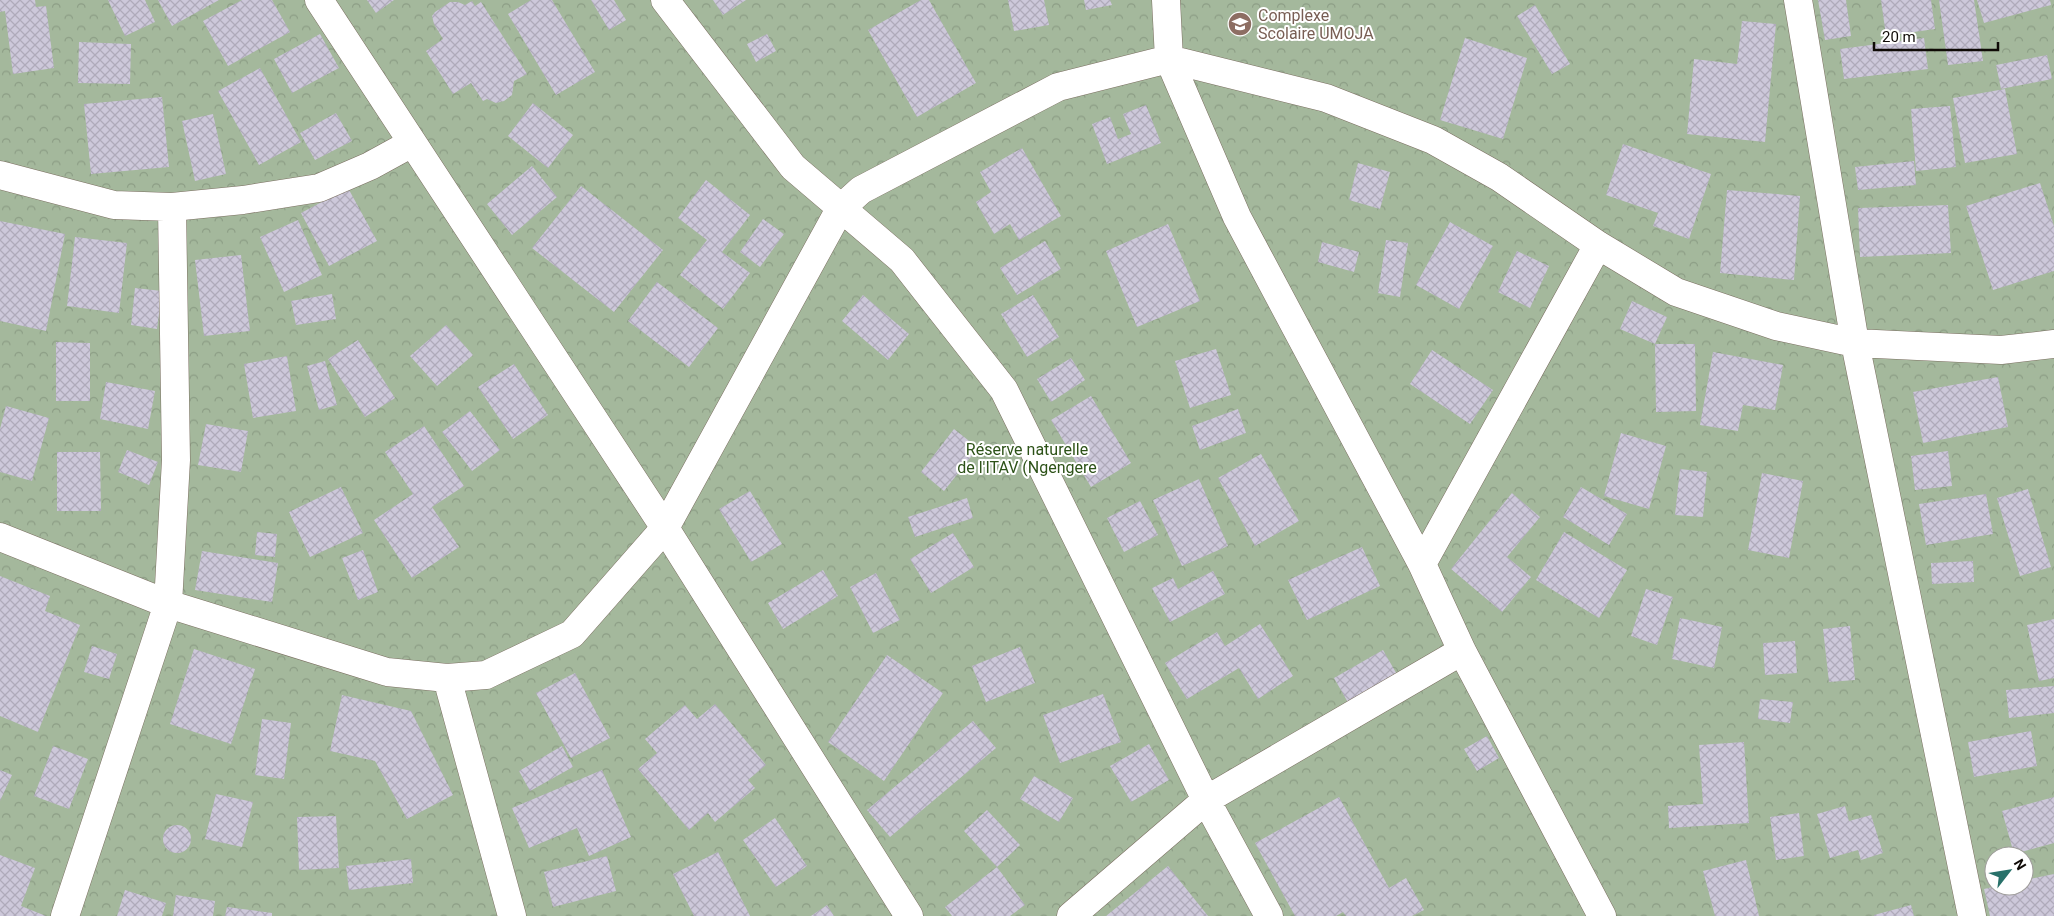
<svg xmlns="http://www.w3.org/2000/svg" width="2054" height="916" font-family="Roboto,sans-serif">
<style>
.park{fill:url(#park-crowns);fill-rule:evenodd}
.building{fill:url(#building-cross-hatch)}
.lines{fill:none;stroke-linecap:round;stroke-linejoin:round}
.minor-casing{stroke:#7b6f61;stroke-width:29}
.minor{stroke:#fff;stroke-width:28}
.labels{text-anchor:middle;stroke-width:4;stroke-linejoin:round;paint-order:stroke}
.education-label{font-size:16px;fill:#785e54;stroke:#fff;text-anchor:start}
.park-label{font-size:16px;fill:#2d5218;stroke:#fff}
</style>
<defs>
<pattern id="park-crowns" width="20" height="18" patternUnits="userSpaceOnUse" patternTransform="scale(1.25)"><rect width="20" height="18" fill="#a4b89c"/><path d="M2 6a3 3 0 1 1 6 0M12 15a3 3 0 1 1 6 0" fill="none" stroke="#8c9d85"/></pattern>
<pattern id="building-cross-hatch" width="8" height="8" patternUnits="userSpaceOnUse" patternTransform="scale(1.25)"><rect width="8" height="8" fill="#cdc8da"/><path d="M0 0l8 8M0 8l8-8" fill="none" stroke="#afaaba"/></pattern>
</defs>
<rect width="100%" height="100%" fill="#eadccd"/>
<!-- park -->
<path class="park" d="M0,0H2054V916H0ZM1994,856H2024V886H1994Z"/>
<!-- building -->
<path class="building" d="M0,0H35L36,7L46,6L54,68L13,74L5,11L0,12Z
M108,0H145L155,22L125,36Z
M158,0H219L172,26Z
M242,0H272L290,32L228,66L203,21Z
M367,0H394L376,13Z
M531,0H552L595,72L556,95L508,14Z
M591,0H614L626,20L609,30Z
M713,0H746L723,15Z
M921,0H929L976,83L917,117L868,30Z
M1008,0H1044L1049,25L1014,31Z
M1084,0H1110L1112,5L1086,10Z
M1818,0H1846L1851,36L1825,40Z
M1881,0H1931L1935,29L1886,36Z
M1939,0H1974L1983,61L1948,65Z
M1977,0H2050L2051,5L1984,23Z
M472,1L475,6L481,2L527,74L514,81L512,95L504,101L496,103L487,99L483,101L471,83L453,94L426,51L443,39L434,24L432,16L435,12L450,2H458L465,5Z
M1535,5L1570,64L1552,74L1517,16Z
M1742,21L1776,24L1765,142L1687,134L1694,59L1737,64Z
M320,34L339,68L292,93L274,59Z
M767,34L776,51L756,62L747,44Z
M1465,38L1527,58L1503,139L1440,120Z
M1924,38L1928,69L1844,79L1840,49Z
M79,42L131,44L130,84L78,83Z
M2047,55L2052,79L2001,89L1996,65Z
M260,68L301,142L259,165L218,91Z
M2005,89L2017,154L1965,163L1953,98Z
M162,97L169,167L91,174L84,104Z
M533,103L573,135L548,168L508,136Z
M1146,105L1161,143L1107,164L1092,124L1110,117L1118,139L1131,134L1123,114Z
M1950,106L1956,167L1916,171L1911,109Z
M336,113L352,141L315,160L300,133Z
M213,114L226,174L195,181L182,121Z
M1623,144L1711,174L1689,239L1653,226L1658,213L1606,195Z
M1022,148L1061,216L1019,240L1010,224L994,234L976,202L991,192L980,172Z
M1914,161L1916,185L1858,190L1855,167Z
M1358,163L1390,172L1380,209L1349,200Z
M532,166L557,197L512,235L487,204Z
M706,180L750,215L722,252L750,273L723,309L680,275L707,240L678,218Z
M2040,183L2054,226V271L1993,290L1966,206Z
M581,186L663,250L614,312L532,248Z
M348,188L377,241L329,266L301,213Z
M1727,190L1800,196L1794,280L1720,273Z
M1948,205L1951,253L1860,257L1858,208Z
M763,219L784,234L760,267L740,252Z
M298,220L322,275L284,292L260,237Z
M0,221L65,234L46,331L0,321Z
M1450,222L1493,246L1459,309L1416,285Z
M1168,224L1200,301L1137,327L1106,251Z
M75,237L127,243L119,313L67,306Z
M1386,240L1408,243L1400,297L1378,293Z
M1045,241L1061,269L1017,295L1000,268Z
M1322,242L1359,252L1354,272L1318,262Z
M1517,251L1549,266L1530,308L1498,292Z
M241,255L250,331L204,336L195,260Z
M657,282L718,328L689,367L628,321Z
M135,288L162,291L157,329L131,325Z
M332,294L336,319L296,325L291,301Z
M863,295L909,334L888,360L842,321Z
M1033,295L1059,337L1027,357L1001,314Z
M1632,301L1667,317L1655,344L1620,329Z
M446,325L473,355L437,386L410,356Z
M358,340L395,398L365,417L328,359Z
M56,342L90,343V401H56Z
M1655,344H1695L1696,411L1656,412Z
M1216,349L1231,395L1190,408L1175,361Z
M1432,350L1493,390L1470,424L1410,384Z
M1713,352L1783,365L1775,410L1743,405L1738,431L1700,425Z
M287,356L296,411L253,418L244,364Z
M1071,358L1085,380L1051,402L1037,379Z
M325,361L337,405L319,410L307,366Z
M514,364L548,415L513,439L478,387Z
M1998,377L2008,427L1923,443L1913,392Z
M106,382L155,391L148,429L100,419Z
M1091,396L1131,463L1091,487L1051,420Z
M6,406L49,418L32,481L0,472V429Z
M1238,409L1246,433L1200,450L1192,426Z
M470,411L500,450L472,471L442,432Z
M206,424L248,431L241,472L198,465Z
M424,426L464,486L432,507L459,547L412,578L374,520L413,494L385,452Z
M954,429L978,448L944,491L921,472Z
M1621,433L1666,446L1649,509L1604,496Z
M127,450L158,462L149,485L118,472Z
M1948,451L1952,486L1915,490L1911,456Z
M57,452H100L101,511H57Z
M1261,454L1299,521L1255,546L1218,478Z
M1680,469L1707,472L1703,517L1675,515Z
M1762,473L1803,481L1789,558L1748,550Z
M1199,479L1228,546L1182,566L1153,500Z
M341,487L363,533L310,557L289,512Z
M1581,487L1627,514L1609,545L1563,517Z
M2028,489L2051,567L2020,576L1997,498Z
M750,491L782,544L751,562L719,509Z
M1512,493L1540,517L1507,557L1531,577L1502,612L1451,569Z
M1986,494L1993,534L1926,545L1919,504Z
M967,498L973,518L915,537L908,517Z
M1140,501L1158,535L1124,552L1107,518Z
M257,532L277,534L275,557L255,555Z
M1564,532L1627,570L1599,618L1536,580Z
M953,533L974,567L931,593L910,559Z
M1362,547L1380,586L1307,620L1288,580Z
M363,550L378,592L358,600L342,558Z
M202,551L278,563L272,602L195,590Z
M1973,561L1974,582L1932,584L1931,563Z
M823,570L838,596L783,629L768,603Z
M1213,571L1225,594L1170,622L1152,588L1173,578L1178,589Z
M876,573L900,620L873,633L850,587Z
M0,576L50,596L45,611L80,625L38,732L0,716Z
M1646,589L1673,597L1657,645L1631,636Z
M1680,618L1722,627L1714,668L1672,659Z
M2054,619V678L2039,681L2027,625Z
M1260,624L1293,676L1258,699L1239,668L1187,699L1165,663L1217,632L1225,646Z
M1850,626L1855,680L1829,682L1823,629Z
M1795,641L1797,673L1765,675L1763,643Z
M92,646L117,654L109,679L84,672Z
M1020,647L1035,683L986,702L972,666Z
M194,649L255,669L231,744L170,724Z
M1383,650L1399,678L1350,706L1334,678Z
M887,655L943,693L884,781L828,742Z
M575,673L610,738L571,758L536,693Z
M2054,686V713L2009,718L2006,690Z
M1103,694L1121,742L1060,763L1043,715Z
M342,695L411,711L453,795L407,819L375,761L330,751Z
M1760,699L1793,702L1790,723L1758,719Z
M715,704L766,765L748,780L755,788L715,822L708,813L689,830L638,769L657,753L645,739L685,705L697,719Z
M262,719L291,723L284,779L255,775Z
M973,721L996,748L890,837L867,810Z
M2031,731L2037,766L1974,777L1968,742Z
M1487,736L1499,758L1477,771L1464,749Z
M1744,742L1749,823L1669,828L1668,806L1703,804L1699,745Z
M1149,744L1169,780L1131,802L1110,766Z
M53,746L88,759L69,809L34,796Z
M562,746L573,767L530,791L519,771Z
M0,770L12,775L0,801Z
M602,770L631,837L589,856L577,828L529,848L512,808Z
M1034,776L1073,798L1059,822L1020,799Z
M216,794L253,802L242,847L205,839Z
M1339,797L1389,888L1406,878L1424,910L1412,916H1346L1343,912L1336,916H1295L1255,843Z
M2054,797V843L2014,854L2002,811Z
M1845,806L1849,821L1871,815L1883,853L1861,860L1858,850L1830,858L1817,814Z
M987,810L1020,845L997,867L1025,905L1010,916H952L945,907L997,867L964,831Z
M1799,813L1804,856L1776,860L1770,817Z
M336,816L339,868L299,870L297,817Z
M775,818L807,866L776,887L743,840Z
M163 839a14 14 0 1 1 28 0a14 14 0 1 1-28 0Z
M718,852L750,916H694L673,874Z
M0,855L35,868L21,906L46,916H0Z
M607,856L616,891L553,907L544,872Z
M411,859L413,883L349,890L346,866Z
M1746,860L1759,916H1715L1703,871Z
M1168,866L1208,916H1106Z
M2054,874V916H1990L1984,889L1997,886H2024V880Z
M125,890L166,903L162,916H117Z
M176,895L215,901L213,916H173Z
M827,905L834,916H811Z
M1911,905L1914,916H1874V915Z
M227,907L272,913V916H225Z"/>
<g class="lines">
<!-- minor casing -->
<g class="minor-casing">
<path id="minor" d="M319,0L665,528L909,916
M665,0L793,167L902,260L1004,390L1206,800L1269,916
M1166,0L1169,59L1237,217L1422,564L1462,651L1602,916
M1798,0L1855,343L1972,916
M0,175L114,205L172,207L243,200L319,188L370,166L412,143
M0,537L168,604L387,672L447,678L486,675L572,634L665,528L840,209L861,190L1058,87L1169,59L1326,98L1433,140L1499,177L1598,245L1676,292L1776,326L1855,343L2001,350L2054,344
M1422,564L1598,245
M447,678L512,916
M65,916L168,604L176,460L172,207
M1071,916L1206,800L1462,651"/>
</g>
<!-- minor -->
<use href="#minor" class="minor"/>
</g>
<!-- icons -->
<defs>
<g id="school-disc" transform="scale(1.25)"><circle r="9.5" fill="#8d6e63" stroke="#fff"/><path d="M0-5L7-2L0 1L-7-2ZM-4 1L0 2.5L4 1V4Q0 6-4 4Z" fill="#fff"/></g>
</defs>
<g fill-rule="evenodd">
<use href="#school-disc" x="1240" y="24"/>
</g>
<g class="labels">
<!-- education labels -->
<g class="education-label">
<text x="1258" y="21">Complexe<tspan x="1258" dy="18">Scolaire UMOJA</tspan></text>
</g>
<!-- park labels -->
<g class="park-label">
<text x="1027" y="455">Réserve naturelle<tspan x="1027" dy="18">de l'ITAV (Ngengere</tspan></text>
</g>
</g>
<!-- north arrow -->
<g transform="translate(2009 871) rotate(59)"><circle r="24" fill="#ffffff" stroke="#9f9d9b"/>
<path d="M0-4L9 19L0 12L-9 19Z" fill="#28716a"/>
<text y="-8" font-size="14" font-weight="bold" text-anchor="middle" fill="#0f0a06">N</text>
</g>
<!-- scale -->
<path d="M1874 42v8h124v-8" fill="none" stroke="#0f0a06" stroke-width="2.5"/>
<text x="1882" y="42" font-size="15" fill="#0f0a06" stroke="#ffffff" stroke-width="4" paint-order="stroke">20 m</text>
</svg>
